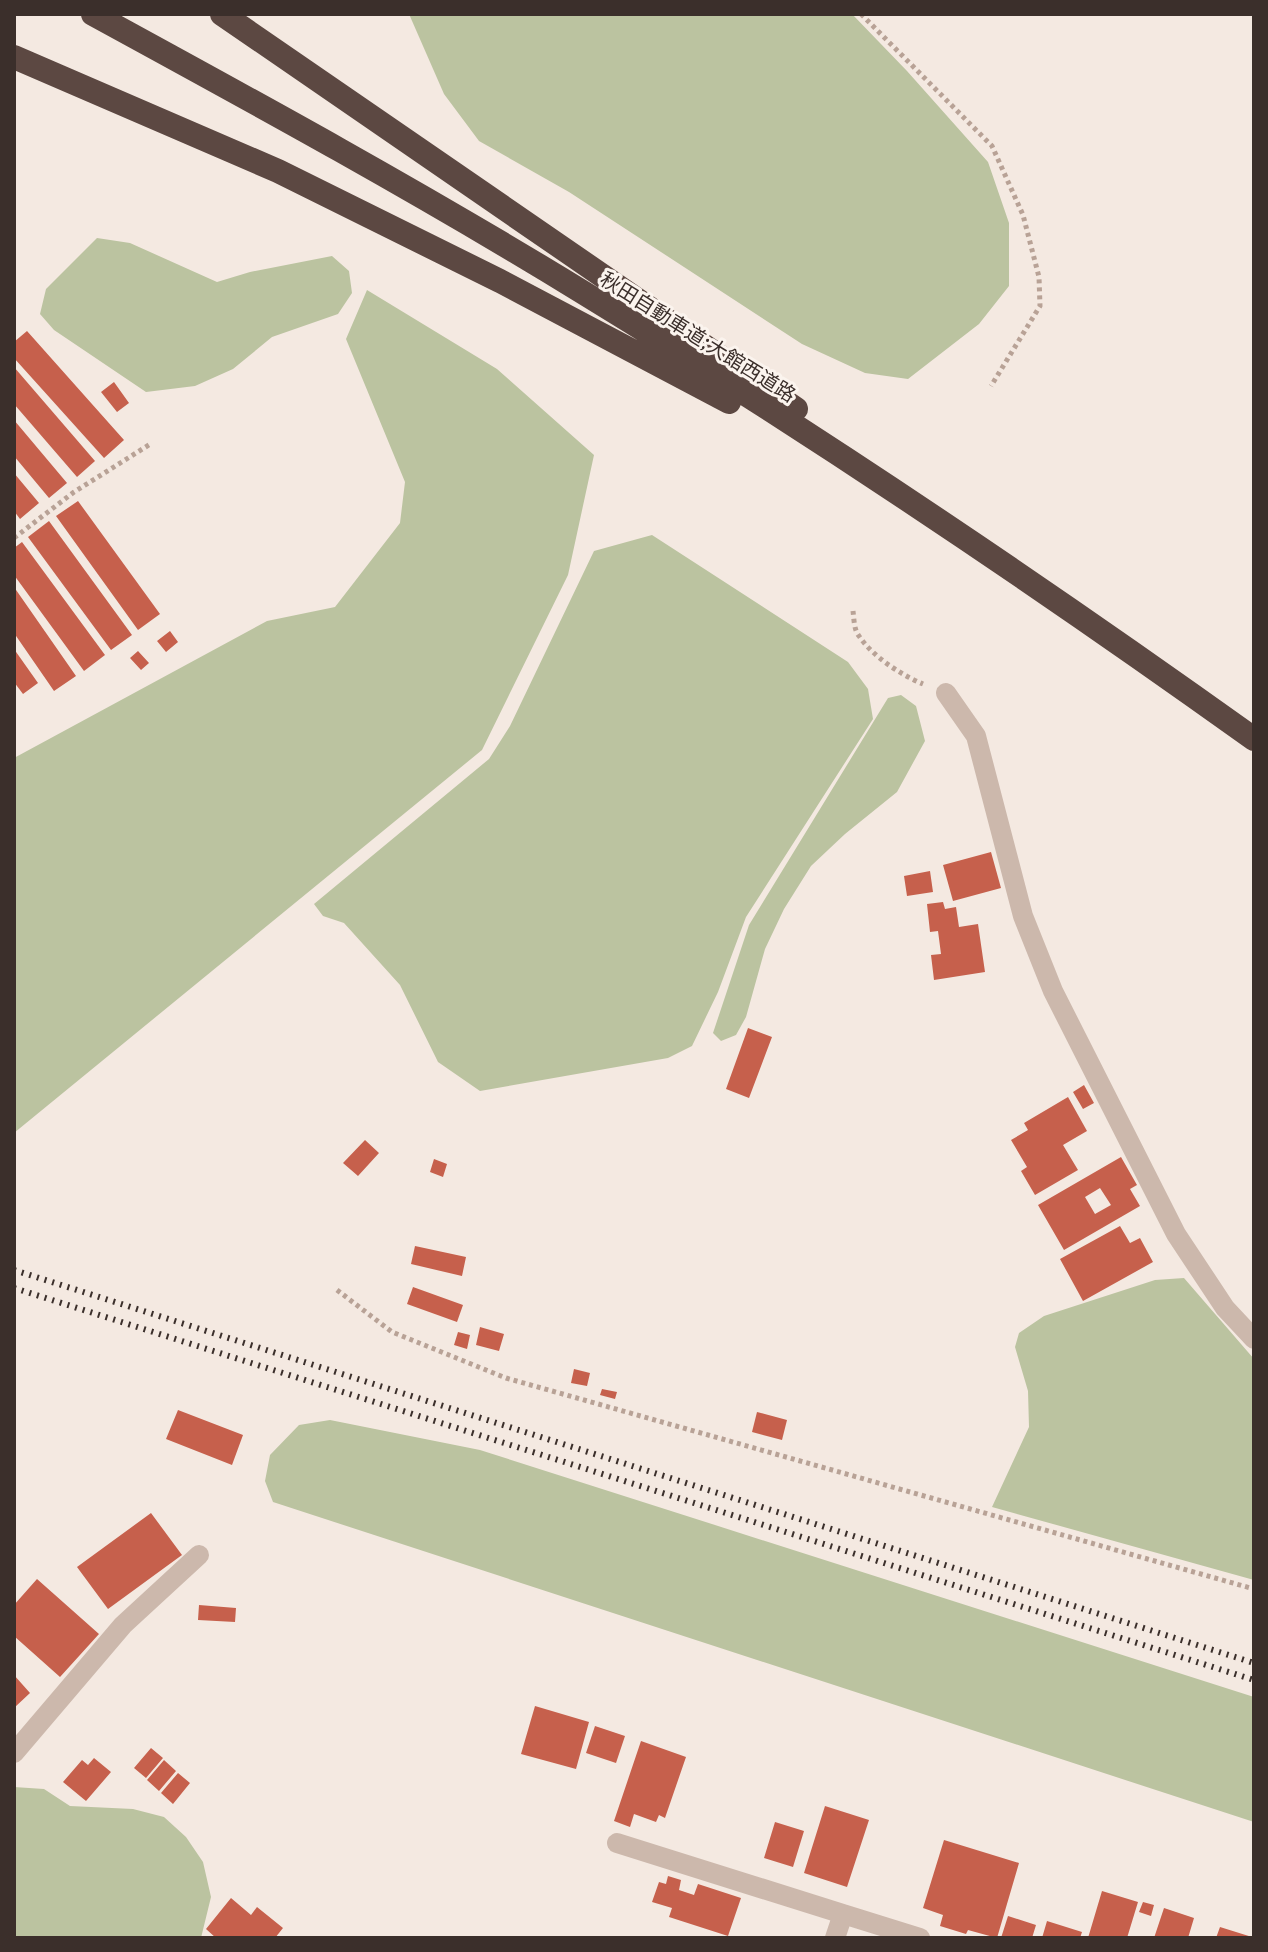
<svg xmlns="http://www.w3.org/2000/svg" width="1268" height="1952" font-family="'IBM Plex Sans','Noto Sans JP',sans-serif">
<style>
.green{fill:#bbc3a0}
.building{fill:#c6604c;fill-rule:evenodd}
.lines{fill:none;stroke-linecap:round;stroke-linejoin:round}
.path{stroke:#b8a296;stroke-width:5;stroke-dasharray:4 4;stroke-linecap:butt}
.minor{stroke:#ccb8ac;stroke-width:20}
.highway{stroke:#5c4842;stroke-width:24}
.rail{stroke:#3b2f2b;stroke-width:6;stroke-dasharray:2 6;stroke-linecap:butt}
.labels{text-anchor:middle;stroke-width:6;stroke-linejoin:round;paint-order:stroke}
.street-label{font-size:20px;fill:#3b2f2b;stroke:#fbf4ee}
</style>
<rect width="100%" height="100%" fill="#f4e9e1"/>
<!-- green -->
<path class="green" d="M409,14H852L907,71L988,162L1009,223V286L979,324L908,379L865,373L802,344L569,192L479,141L444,94Z
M97,238L130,243L217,282L250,272L332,256L349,271L352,293L338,314L272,337L233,369L195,386L146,392L54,330L40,314L46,289Z
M367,290L497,369L594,455L568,575L482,750L14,1133V758L267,621L335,607L400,523L405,482L346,339Z
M652,535L848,662L868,689L873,719L746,917L718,992L692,1046L668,1058L480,1091L438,1062L400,985L344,923L323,916L314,904L489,759L510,726L594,551Z
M901,695L916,706L925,741L897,792L845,834L811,866L784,909L765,949L746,1017L736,1035L721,1041L713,1033L749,925L888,698Z
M1184,1278L1254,1359V1580L992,1507L1029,1427L1028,1391L1015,1347L1019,1333L1044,1316L1155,1280Z
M330,1420L480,1450L1254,1697V1822L273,1502L265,1481L270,1455L299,1425Z
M14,1787L44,1789L70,1806L133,1809L164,1817L186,1837L203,1862L211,1897L201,1938H14Z"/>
<!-- building -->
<path class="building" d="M27,331L124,440L104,458L14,358V342Z
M14,367L95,461L77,477L14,404Z
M114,382L129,403L117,412L101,392Z
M14,420L67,483L49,498L14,456Z
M14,473L39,503L20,519L14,511Z
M78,501L160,614L138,630L56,516Z
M49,521L132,635L111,650L28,537Z
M22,542L105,655L84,671L14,575V548Z
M14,587L76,676L54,691L14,633Z
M170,631L178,642L166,652L157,641Z
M14,649L38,683L23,694L14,682Z
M138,651L149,663L141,670L130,658Z
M991,852L1001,888L953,901L943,865Z
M930,871L933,892L907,896L904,876Z
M943,902L945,909L956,907L959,927L978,924L985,972L934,980L931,955L941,954L938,931L930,932L927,904Z
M748,1028L772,1037L749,1098L726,1089Z
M1084,1085L1094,1103L1083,1109L1073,1092Z
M1068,1097L1087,1131L1063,1145L1078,1170L1035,1195L1021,1171L1027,1167L1011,1140L1028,1130L1024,1123Z
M365,1140L379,1153L358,1176L343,1163Z
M1121,1157L1137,1185L1130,1189L1140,1206L1064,1250L1038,1205ZM1100,1188L1111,1205L1095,1214L1085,1197Z
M434,1159L447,1164L443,1177L430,1172Z
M1120,1226L1130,1243L1140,1238L1153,1262L1083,1301L1060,1259Z
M415,1246L466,1257L462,1276L411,1264Z
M413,1287L463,1305L457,1322L407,1304Z
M480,1327L504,1334L499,1351L476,1345Z
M458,1332L470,1335L467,1349L454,1345Z
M574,1369L590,1373L587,1386L571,1383Z
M602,1389L617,1392L615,1399L600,1395Z
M178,1410L243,1435L232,1465L166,1439Z
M757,1412L787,1420L782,1440L752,1432Z
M151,1513L182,1555L108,1609L77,1567Z
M37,1579L99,1634L60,1677L14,1636V1605Z
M199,1605L236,1608L235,1622L198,1620Z
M14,1675L30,1693L14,1708Z
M535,1706L589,1722L576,1769L521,1754Z
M595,1726L625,1736L616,1763L586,1753Z
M641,1741L686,1757L665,1818L659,1815L656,1822L634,1814L630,1827L614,1821Z
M151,1748L163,1758L146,1778L134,1768Z
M94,1758L111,1772L86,1801L63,1782L82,1760L88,1765Z
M164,1760L176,1771L159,1791L147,1780Z
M178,1773L190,1783L173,1804L161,1793Z
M825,1806L869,1820L847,1887L804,1873Z
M775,1822L804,1831L793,1867L764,1858Z
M944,1840L1019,1863L997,1938L968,1930L966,1934L940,1926L943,1915L923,1908Z
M668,1876L681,1880L679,1890L694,1895L698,1884L741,1898L728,1936L669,1917L672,1908L652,1902L659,1882L666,1884Z
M1102,1891L1138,1902L1127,1938H1088Z
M231,1898L251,1915L257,1907L283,1928L275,1938H216L206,1929Z
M1143,1902L1154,1905L1151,1916L1139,1912Z
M1164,1908L1194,1918L1188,1938H1154Z
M1008,1916L1036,1925L1032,1938H1001Z
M1047,1921L1082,1932L1080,1938H1042Z
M1220,1927L1252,1937V1938H1216Z"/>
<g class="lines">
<!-- path -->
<path class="path" d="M861,14L992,146L1023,215L1039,277L1040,306L991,386
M14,538L74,492L152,443
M853,611C854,619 854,630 859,636C872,656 901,675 923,684
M337,1290L392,1332L506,1378L1254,1589"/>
<!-- minor -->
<path class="minor" d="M946,693L976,736L1023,916L1053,991L1176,1234L1225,1308L1254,1339
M14,1753L123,1625L199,1555
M617,1843L843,1914
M835,1938L843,1914L920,1938"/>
<!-- highway -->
<path class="highway" d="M93,14C258,104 423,194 584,293C813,433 1036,583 1254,739
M222,14L796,409
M14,57L278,171L500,281L729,402"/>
<!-- rail -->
<path class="rail" d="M14,1270L1254,1663
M14,1288L1254,1680"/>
</g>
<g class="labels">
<!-- street labels -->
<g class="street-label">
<text transform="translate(698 337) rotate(32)" y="7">秋田自動車道;大館西道路</text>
</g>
</g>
<!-- border -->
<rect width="1268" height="1952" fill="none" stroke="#3b2f2b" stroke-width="32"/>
</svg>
